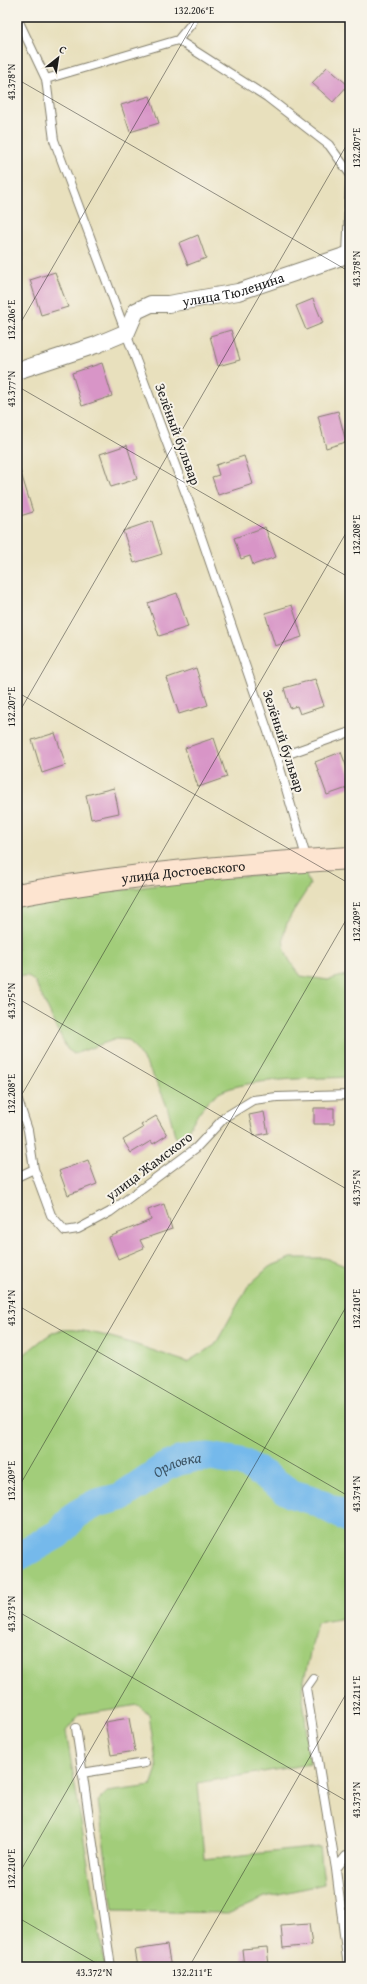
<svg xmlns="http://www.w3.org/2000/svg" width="367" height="1984" font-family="'Gentium Book Plus',serif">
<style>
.green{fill:#a2cd7a;stroke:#5f744b}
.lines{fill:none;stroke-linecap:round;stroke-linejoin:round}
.river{stroke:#75b9eb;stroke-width:29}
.building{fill:#d895c7}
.lane-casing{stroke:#827e6c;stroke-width:10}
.street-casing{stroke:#827e6c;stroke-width:18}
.secondary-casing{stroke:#827e6c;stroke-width:24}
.lane{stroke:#fff;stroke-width:8}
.street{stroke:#fff;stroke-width:16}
.secondary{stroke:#fde4d0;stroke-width:22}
.ticks{fill:none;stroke:#1c1c1c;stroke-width:1;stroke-opacity:0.45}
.labels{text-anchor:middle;stroke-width:4;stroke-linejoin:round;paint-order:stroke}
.street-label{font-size:14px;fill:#1c1c1c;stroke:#f7f3e8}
.water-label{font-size:15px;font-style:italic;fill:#3b5364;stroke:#f7f3e8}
.neatline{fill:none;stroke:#1c1c1c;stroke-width:1.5}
.ticks-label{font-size:10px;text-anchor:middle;fill:#1c1c1c}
</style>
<rect width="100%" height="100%" fill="#f7f3e8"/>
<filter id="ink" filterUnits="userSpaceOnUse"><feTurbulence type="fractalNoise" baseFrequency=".025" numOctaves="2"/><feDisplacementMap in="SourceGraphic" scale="8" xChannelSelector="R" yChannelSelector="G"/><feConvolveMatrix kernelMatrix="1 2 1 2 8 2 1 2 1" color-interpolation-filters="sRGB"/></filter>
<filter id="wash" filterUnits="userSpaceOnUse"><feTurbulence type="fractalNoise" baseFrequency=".012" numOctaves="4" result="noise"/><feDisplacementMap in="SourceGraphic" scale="16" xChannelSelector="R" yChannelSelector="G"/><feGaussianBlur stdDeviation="0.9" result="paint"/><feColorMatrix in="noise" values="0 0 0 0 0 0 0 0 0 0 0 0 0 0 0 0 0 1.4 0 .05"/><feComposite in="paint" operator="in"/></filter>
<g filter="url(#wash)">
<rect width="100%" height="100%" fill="#e8e0bd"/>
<!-- green -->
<path class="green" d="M304,871L310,885C288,921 268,938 301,976L328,980L350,974V1077C315,1079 246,1077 217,1094C202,1104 193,1122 184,1137L180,1140L175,1136C167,1098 153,1071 129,1040L116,1039L74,1054L67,1049L35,982L28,976H17V904L195,880Z
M291,1258H325L350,1268V1617L317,1623L302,1688L310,1764L198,1783L204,1859L320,1847L324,1884L265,1897L230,1913L113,1911L98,1801L107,1792L151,1786L157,1768L149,1715L138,1705L80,1714L66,1731L105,1967H17V1362L20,1358C29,1351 47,1334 57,1331C84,1323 158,1353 187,1362L215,1345L248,1286L269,1267Z"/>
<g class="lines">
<!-- river -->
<path class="river" id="s1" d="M17,1557L58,1534L77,1514L97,1503L121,1497L165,1467L179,1461L193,1458L209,1457L241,1462L263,1474L292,1494L313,1500L350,1519"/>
</g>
<g id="blocks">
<!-- building -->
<path class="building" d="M327,67L348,85L333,102L312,83Z
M150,96L159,123L130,132L121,105Z
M198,235L206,258L188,265L179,243Z
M55,272L68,307L41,315L30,280Z
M313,299L323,323L306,330L296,306Z
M231,330L240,360L218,366L210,336Z
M102,363L112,396L82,406L72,373Z
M338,411L346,442L326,448L318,416Z
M127,445L137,479L111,487L100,454Z
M244,456L253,484L218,495L212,477L219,475L216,465Z
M20,470L33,512L17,517V471Z
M152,521L162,554L134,563L123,531Z
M265,527L276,557L253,565L250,556L241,559L234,538Z
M177,593L188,627L159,636L148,603Z
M292,605L302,637L275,646L265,613Z
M196,668L208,705L179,714L167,678Z
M315,679L324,706L300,714L297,706L290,708L284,688Z
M55,733L66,765L42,773L32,740Z
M214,738L227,777L198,787L185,748Z
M341,752L350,776V787L327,795L315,762Z
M114,788L119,813L91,819L86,795Z
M314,1108H334V1124H314Z
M264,1112L268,1133L254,1136L249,1115Z
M156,1116L167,1135L153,1144L151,1141L131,1153L123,1140L143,1128L141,1125Z
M88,1160L97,1184L68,1195L59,1171Z
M164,1204L172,1229L140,1240L144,1248L118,1259L109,1237L151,1220L148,1210Z
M129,1718L135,1751L111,1755L105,1722Z
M309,1924L312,1945L283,1948L281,1926Z
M167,1945L171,1967H138L135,1950Z
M267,1947L269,1966L244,1967L242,1949Z"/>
</g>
</g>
<g filter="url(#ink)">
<use href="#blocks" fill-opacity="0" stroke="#827e6c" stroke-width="1"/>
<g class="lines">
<!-- lane casing -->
<g class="lane-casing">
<path id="lane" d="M17,22L20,24L46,79L54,140L193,513L277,758L307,860
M178,40L267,97L329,145L350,174
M46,79L178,40L192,23L194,17
M347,255L350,184
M277,758L350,732
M17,1097L28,1130L34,1169
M17,1177L34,1169L51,1215L65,1231L78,1229L110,1212L196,1148L225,1117L253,1100L277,1097L350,1095
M313,1678L306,1688L336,1869
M76,1728L111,1967
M82,1773L145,1763
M348,1967L336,1869L346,1856H350"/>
</g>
<!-- street casing -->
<g class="street-casing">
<g id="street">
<path id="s2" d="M17,371L96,345L127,332L136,311L151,304H168L238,292L350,254"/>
</g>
</g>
<!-- secondary casing -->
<g class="secondary-casing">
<g id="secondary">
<path id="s3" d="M17,895C127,874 238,865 350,858"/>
</g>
</g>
<!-- lane -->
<use href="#lane" class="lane"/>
<!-- street -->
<use href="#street" class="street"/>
<!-- secondary -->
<use href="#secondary" class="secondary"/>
</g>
</g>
<!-- ticks -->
<path class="ticks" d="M17,79L350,272M17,329L197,17M17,386L350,578M17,692L350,884M17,716L350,139M17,998L350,1191M17,1103L350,526M17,1305L350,1497M17,1490L350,913M17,1611L350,1803M17,1877L350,1300M17,1917L103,1967M189,1967L350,1687"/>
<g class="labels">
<!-- street labels -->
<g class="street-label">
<text dy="5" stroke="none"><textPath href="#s2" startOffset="240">улица Тюленина</textPath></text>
<text transform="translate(178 434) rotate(70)" y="5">Зелёный бульвар</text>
<text transform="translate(284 741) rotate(72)" y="5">Зелёный бульвар</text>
<text dy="5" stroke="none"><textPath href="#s3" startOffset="168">улица Достоевского</textPath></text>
<text transform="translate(149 1166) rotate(-37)" y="5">улица Жамского</text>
</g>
<!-- water labels -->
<g class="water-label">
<text dy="5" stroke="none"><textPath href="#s1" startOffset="188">Орловка</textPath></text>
</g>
</g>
<!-- margin -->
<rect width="367" height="1984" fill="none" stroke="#f7f3e8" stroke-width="44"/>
<!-- north arrow -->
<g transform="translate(58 58) rotate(30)" stroke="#f7f3e8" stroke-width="3" paint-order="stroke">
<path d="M0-3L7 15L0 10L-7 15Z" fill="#1c1c1c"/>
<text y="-6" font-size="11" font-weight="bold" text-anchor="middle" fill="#1c1c1c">С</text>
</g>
<rect x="22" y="22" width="323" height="1940" class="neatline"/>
<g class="ticks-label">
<text x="194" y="14">132.206°E</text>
<text transform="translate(11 82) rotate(-90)" y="4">43.378°N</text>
<text transform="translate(356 148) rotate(-90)" y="4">132.207°E</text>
<text transform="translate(356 269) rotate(-90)" y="4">43.378°N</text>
<text transform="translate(11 320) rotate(-90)" y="4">132.206°E</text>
<text transform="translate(11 389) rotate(-90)" y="4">43.377°N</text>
<text transform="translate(356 535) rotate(-90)" y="4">132.208°E</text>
<text transform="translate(11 707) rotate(-90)" y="4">132.207°E</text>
<text transform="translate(356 922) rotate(-90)" y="4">132.209°E</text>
<text transform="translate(11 1001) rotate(-90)" y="4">43.375°N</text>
<text transform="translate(11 1094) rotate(-90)" y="4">132.208°E</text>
<text transform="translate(356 1188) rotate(-90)" y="4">43.375°N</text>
<text transform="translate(11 1308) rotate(-90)" y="4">43.374°N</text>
<text transform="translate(356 1309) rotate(-90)" y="4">132.210°E</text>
<text transform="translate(11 1481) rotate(-90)" y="4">132.209°E</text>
<text transform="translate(356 1494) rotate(-90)" y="4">43.374°N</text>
<text transform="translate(11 1614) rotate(-90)" y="4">43.373°N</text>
<text transform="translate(356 1696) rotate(-90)" y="4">132.211°E</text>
<text transform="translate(356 1800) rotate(-90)" y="4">43.373°N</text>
<text transform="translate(11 1869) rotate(-90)" y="4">132.210°E</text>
<text x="94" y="1976">43.372°N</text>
<text x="192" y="1976">132.211°E</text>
</g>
</svg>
